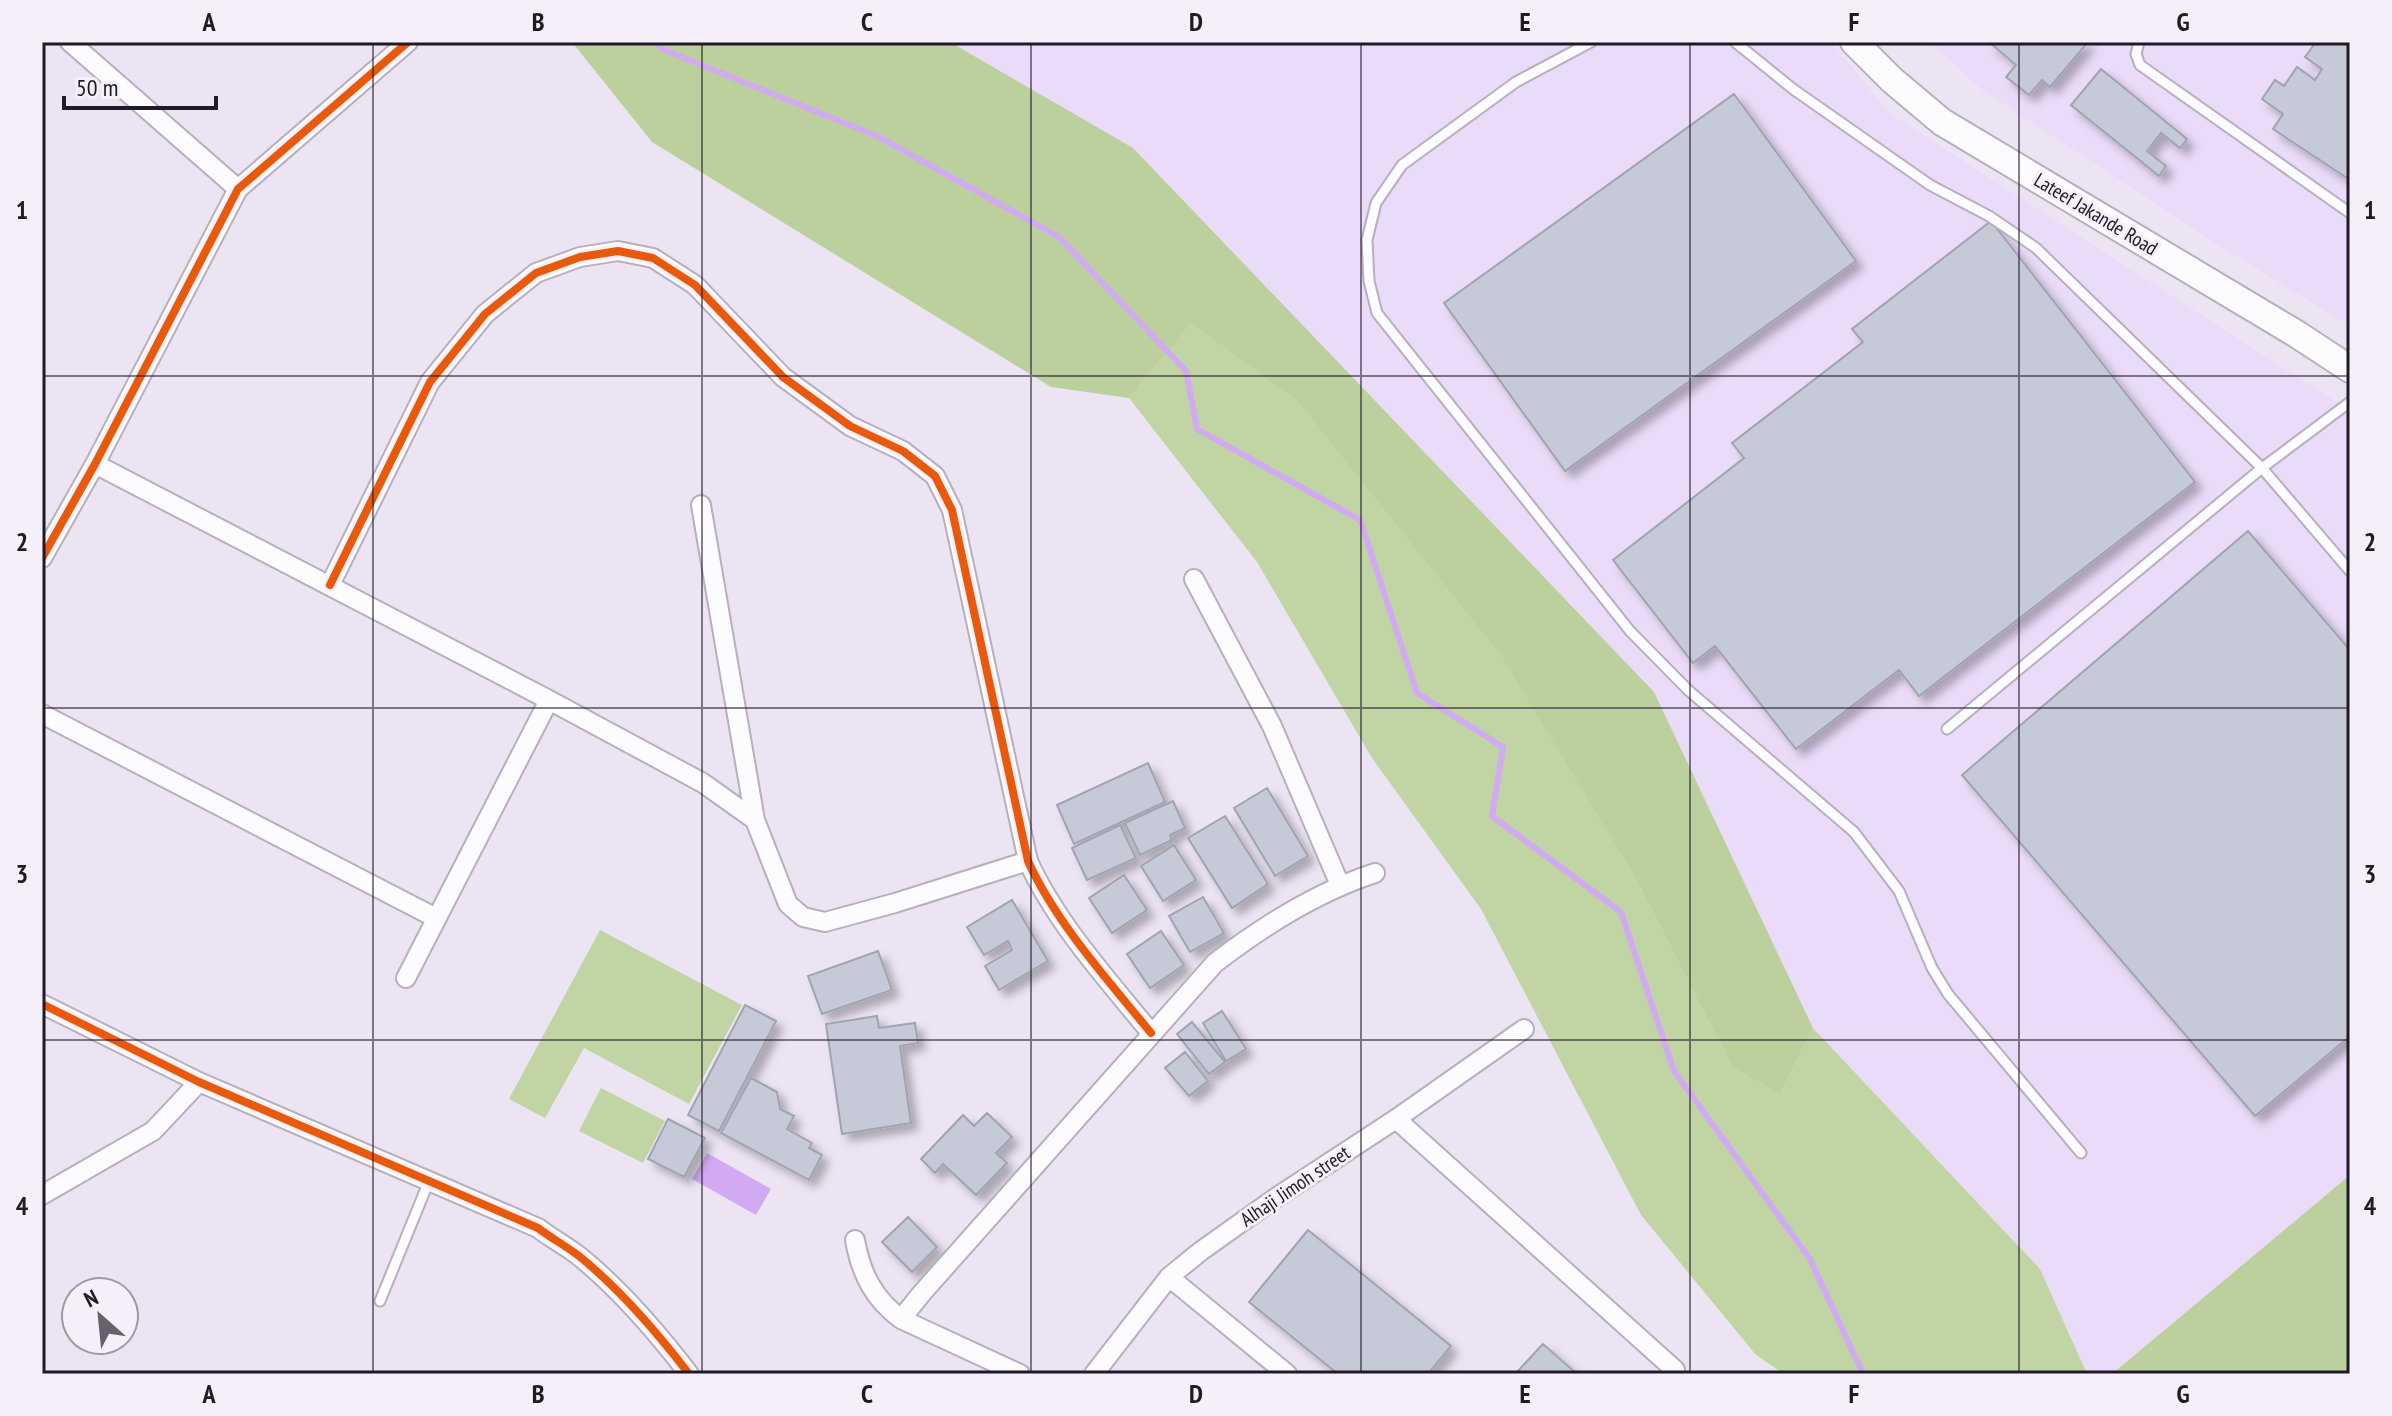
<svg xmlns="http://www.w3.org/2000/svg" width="2392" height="1416" font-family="'PT Sans Narrow',sans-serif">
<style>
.built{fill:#eadbf8}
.green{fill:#c0d5a3}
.forest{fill:#bbd09c}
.water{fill:#d1aaf2}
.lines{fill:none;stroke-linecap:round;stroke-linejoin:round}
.stream{stroke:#d1aaf2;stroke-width:6}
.building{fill:#c6cad8;stroke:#a0a3b0;stroke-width:2;filter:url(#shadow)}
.service-casing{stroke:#b6afbd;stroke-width:13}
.minor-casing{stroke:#b6afbd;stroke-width:22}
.secondary-casing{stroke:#b6afbd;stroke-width:30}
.service{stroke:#fcfbfd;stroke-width:9}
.minor{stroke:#fcfbfd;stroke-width:18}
.secondary{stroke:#fcfbfd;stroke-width:26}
.cycleway-casing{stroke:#f4eff9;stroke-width:13}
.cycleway{stroke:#e8590c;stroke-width:8}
.grid{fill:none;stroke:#211828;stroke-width:2;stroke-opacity:0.55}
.labels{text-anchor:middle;stroke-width:6;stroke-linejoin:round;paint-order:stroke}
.street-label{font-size:20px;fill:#211828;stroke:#f4eff9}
.neatline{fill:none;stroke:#211828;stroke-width:3}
.grid-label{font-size:26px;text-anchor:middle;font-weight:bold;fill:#211828}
</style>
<defs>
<filter id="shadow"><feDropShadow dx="7" dy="7" stdDeviation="4" flood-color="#0004"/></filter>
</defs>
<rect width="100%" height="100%" fill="#ece4f3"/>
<!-- built -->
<path class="built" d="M950,42H1832L1889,113L2350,411V1175L2112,1374H2087L2040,1269L1813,1028L1654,692L1133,148Z
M1931,42H2350V326L2207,238L1981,89Z"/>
<!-- green -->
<path class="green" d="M1191,324L1297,401L1502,655L1634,876L1732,1067L1780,1095L1813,1028L2040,1269L2087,1374H1784L1756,1355L1641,1215L1481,909L1372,758L1257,562L1129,398Z
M600,930L742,1005L689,1104L584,1048L545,1118L509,1099Z
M601,1088L665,1121L643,1163L579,1131Z"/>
<!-- forest -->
<path class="forest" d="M572,42H950L1133,148L1654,692L1813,1028L1780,1095L1732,1067L1634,876L1501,655L1297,401L1191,324L1129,398L1051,387L652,142Z
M2350,1175V1374H2112Z"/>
<!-- water -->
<path class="water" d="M707,1153L771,1189L756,1215L692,1179Z"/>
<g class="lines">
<!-- stream -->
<path class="stream" d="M655,42L662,49L879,137L1059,237L1186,371L1197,429L1360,520L1417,693L1503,747L1492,816L1621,912L1674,1071L1810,1259L1863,1374"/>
</g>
<!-- building -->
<path class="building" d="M1989,42H2088L2050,87L2042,80L2029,95L2006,77L2016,65Z
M2316,42H2350V180L2273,129L2283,114L2262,99L2275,80L2284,86L2297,67L2315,80L2322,69L2305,57Z
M2101,69L2187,139L2180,148L2161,133L2147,151L2166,166L2159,176L2071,105Z
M1734,94L1856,261L1565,471L1444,303Z
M1991,221L2195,482L1919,696L1899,670L1796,749L1715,646L1693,663L1613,560L1744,458L1732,443L1863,342L1852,329Z
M2248,531L2350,650V1036L2255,1116L1962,775Z
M1148,763L1165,802L1074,844L1057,805Z
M1267,788L1308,856L1275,876L1234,808Z
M1173,801L1185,828L1170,835L1172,840L1140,855L1125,823Z
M1225,816L1268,884L1232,908L1188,838Z
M1120,825L1136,858L1087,880L1072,848Z
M1174,845L1196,880L1163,901L1141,866Z
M1124,875L1147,910L1112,933L1089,898Z
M1203,897L1224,933L1190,952L1169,916Z
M1012,900L1048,961L999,990L985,966L1012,950L1008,941L984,955L967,927Z
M1161,931L1184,965L1150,988L1127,954Z
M878,951L892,990L822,1014L808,976Z
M745,1005L776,1021L719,1131L688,1115Z
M1222,1011L1246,1049L1226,1061L1203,1023Z
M877,1016L879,1028L915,1023L918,1043L900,1046L911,1123L842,1134L826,1024Z
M1192,1022L1225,1062L1209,1074L1177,1034Z
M1185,1052L1208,1081L1189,1096L1165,1068Z
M751,1078L777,1092L780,1109L794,1116L787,1129L812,1143L809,1148L822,1155L809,1180L721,1133Z
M987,1113L1012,1137L996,1153L1007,1163L976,1195L943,1164L935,1173L921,1159L963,1115L974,1126Z
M668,1119L705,1138L684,1177L648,1159Z
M908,1217L937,1247L912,1272L882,1242Z
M1308,1230L1451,1346L1428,1374H1338L1249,1302Z
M1543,1344L1577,1374H1515Z"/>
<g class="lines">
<!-- service casing -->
<g class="service-casing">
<path id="service" d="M1591,42L1516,82L1402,165L1376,203L1367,240L1369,281L1377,313L1630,631L1688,690L1854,832L1899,891L1932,968L1948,994L2081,1153
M1735,42L1793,89L1930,185L1989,216L2036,248L2262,468L2350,571
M2139,42L2136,54L2140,65L2350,213
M1947,729L2262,468L2350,402
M380,1301L429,1181"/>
</g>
<!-- minor casing -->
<g class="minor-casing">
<path id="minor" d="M70,42L238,189
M95,464L549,700L703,783L755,820L788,904L803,917L825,922L895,903L1028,861
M701,505L755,820
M42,558L95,464L238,189L408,42
M1194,579L1272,726L1340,885
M330,585L430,382L485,314L536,273L580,257L618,251L653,258L695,285L783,377L850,426L903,451L935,476L952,510L1028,861C1056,923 1108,980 1151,1033
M42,714L436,918
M406,978L549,700
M42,1004L199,1082L538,1228C551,1238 566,1246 579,1256C621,1290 656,1331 689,1374
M1396,1119L1675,1370
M42,1195L153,1131L199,1082
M855,1240C861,1274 874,1299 901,1319L1020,1374
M1169,1277L1287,1374
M901,1319L922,1293L1215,963C1263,926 1317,892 1375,873
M1094,1374L1169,1277L1201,1251L1277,1197L1396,1119L1524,1029"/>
</g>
<!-- secondary casing -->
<g class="secondary-casing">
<path id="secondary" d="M1854,42L1892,80L1942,122L2295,333L2350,369"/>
</g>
<!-- service -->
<use href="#service" class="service"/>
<!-- minor -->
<use href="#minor" class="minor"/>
<!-- secondary -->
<use href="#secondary" class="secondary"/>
<!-- cycleway casing -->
<g class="cycleway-casing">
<path id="cycleway" d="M42,558L95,464L238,189L408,42
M330,585L430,382L485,314L536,273L580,257L618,251L653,258L695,285L783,377L850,426L903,451L935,476L952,510L1028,861C1056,923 1108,980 1151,1033
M42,1004L199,1082L538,1228C551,1238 566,1246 579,1256C621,1290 656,1331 689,1374"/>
</g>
<!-- cycleway -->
<use href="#cycleway" class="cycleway"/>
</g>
<!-- grid -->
<path class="grid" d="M373,42V1374M702,42V1374M1031,42V1374M1361,42V1374M1690,42V1374M2019,42V1374M42,376H2350M42,708H2350M42,1040H2350"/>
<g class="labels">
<!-- street labels -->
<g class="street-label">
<text transform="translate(2096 214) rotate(31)" y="7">Lateef Jakande Road</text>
<text transform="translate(1295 1186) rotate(-34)" y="7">Alhaji Jimoh street</text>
</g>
</g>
<!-- border -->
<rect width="2392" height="1416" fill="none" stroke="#f4eff9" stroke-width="88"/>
<!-- north arrow -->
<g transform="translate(100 1316) rotate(333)"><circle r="38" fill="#f4eff9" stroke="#a099a5" stroke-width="2"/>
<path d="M0-6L14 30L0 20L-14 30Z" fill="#685f6f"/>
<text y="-12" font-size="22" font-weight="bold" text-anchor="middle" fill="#211828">N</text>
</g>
<!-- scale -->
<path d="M64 96v12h152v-12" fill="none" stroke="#211828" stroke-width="4"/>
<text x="76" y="96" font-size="24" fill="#211828" stroke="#f4eff9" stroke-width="6" paint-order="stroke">50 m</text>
<rect x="44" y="44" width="2304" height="1328" class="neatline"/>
<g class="grid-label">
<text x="209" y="31">A</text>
<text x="538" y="31">B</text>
<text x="867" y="31">C</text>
<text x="1196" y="31">D</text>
<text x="1525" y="31">E</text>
<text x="1854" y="31">F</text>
<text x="2183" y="31">G</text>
<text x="22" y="219">1</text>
<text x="2370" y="219">1</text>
<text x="22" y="551">2</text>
<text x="2370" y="551">2</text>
<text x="22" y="883">3</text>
<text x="2370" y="883">3</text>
<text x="22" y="1215">4</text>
<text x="2370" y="1215">4</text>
<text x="209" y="1403">A</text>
<text x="538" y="1403">B</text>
<text x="867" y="1403">C</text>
<text x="1196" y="1403">D</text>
<text x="1525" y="1403">E</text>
<text x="1854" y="1403">F</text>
<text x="2183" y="1403">G</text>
</g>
</svg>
